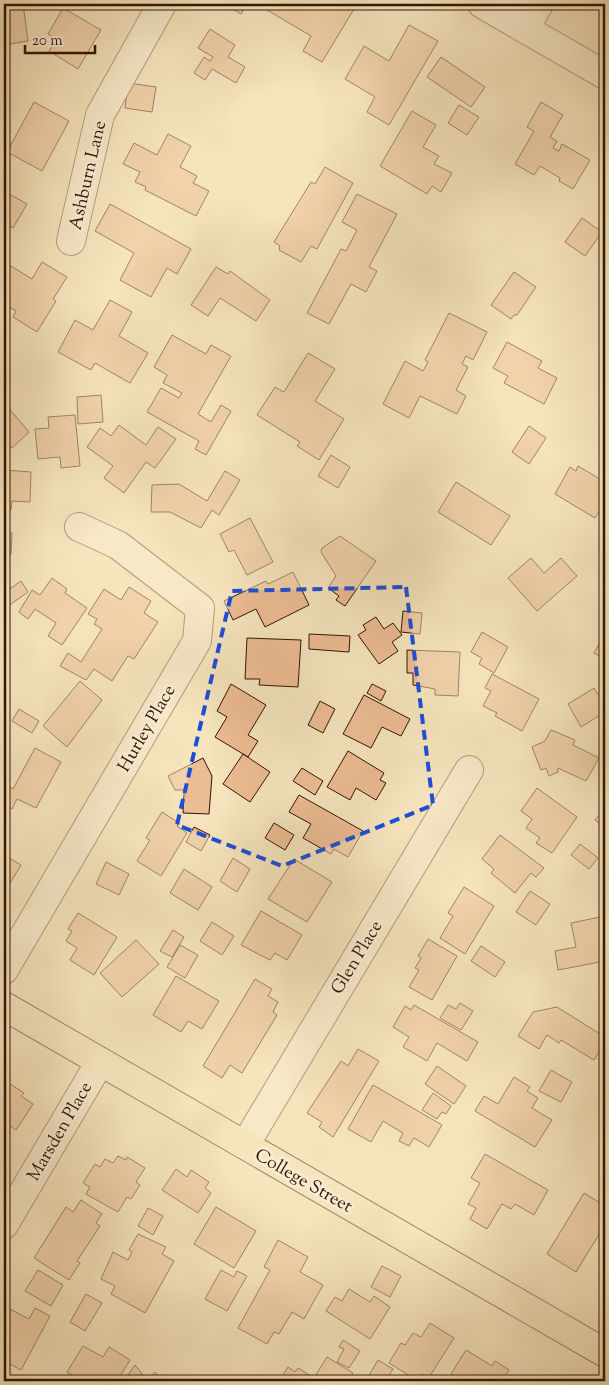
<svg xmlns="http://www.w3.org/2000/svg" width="609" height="1385" font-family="'Sorts Mill Goudy',serif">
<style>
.building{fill:#ecbc93;stroke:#331403}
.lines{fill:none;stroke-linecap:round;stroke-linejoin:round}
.minor-casing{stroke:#644832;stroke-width:30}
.major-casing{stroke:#331403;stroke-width:30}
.minor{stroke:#f8edd4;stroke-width:28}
.major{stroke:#f5e4bd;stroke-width:28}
.marked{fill:none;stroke:#1d4ed8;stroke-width:4;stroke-dasharray:10 6;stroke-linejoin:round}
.labels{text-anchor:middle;stroke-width:5;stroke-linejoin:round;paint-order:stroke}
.street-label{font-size:18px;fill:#331403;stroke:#f8edd4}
</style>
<rect width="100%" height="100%" fill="#f5e4bd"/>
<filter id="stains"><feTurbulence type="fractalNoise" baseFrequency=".004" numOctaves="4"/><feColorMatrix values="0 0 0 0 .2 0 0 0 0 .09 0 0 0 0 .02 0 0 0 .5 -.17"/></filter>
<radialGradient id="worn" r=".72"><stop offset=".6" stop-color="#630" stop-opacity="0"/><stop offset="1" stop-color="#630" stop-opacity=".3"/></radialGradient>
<!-- building -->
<path class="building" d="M4,4H23L28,41L4,45Z
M224,4H247L241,14Z
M270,4H357L322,62L303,51L311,36L267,10Z
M63,8L101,30L78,69L49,51L57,39L48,34Z
M409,25L438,41L389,125L367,112L375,97L345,79L364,46L389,61Z
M210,29L235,45L228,57L245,67L236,83L212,69L205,80L194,73L204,57L210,61L213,57L198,48Z
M441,57L485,87L471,107L427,77Z
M128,83L156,87L152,112L125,108Z
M34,102L69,121L42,171L7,152Z
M541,102L563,115L550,137L557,141L553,148L559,151L562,144L590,160L573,189L559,181L560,178L540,166L534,175L515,164L534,131L527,127Z
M459,105L479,117L467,135L448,123Z
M412,111L436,125L423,147L439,156L434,164L452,173L441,192L432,186L427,194L380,166Z
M168,134L191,146L180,167L197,176L193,183L209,191L196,216L145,190L146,187L135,182L140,172L123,164L134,143L157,155Z
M325,167L353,183L317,249L311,246L301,262L279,250L280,246L274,242L311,182L315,184Z
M4,191L27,204L13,228L4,222Z
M357,194L397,214L369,267L377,271L366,292L351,284L329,324L307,313L341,249L346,251L357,230L342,222Z
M110,204L191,249L177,274L167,268L151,297L120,280L134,253L95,231Z
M582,218L602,232L585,256L565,242Z
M42,262L67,277L53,299L56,301L37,332L13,317L16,311L4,304V266L6,263L32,279Z
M216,267L228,274L230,271L270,300L256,321L220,298L208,316L191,305Z
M514,272L536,287L517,315H514L511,319L491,305Z
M110,300L132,312L119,336L148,353L130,383L95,363L91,370L58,352L75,320L93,330Z
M449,313L487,332L473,360L466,356L462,364L468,367L456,390L466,396L457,414L420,396L409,418L383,404L405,361L423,371L428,362L425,360Z
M172,335L206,354L211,345L231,356L198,414L211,422L221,405L231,411L206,455L195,449L199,441L147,412L161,388L179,398L182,393L163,383L167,375L154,367Z
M507,342L542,361L538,368L557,378L544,404L504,383L508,376L493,368Z
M308,353L335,369L315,401L344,419L319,460L297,446L300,442L257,415L275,387L284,392Z
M101,395L103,422L78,424L77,397Z
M5,404L29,432L12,448L4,438Z
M75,415L80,466L61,468L60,457L38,459L35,429L49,428L48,417Z
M119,425L146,445L158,427L176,439L155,468L146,462L124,493L104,478L113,466L87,447L100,428L111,436Z
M529,426L546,438L529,464L512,452Z
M331,455L350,467L338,488L318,476Z
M578,466L605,482V511L601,509L595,518L555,494L570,467L576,471Z
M4,470L31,472L30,502L12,501L11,510H4Z
M225,471L240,480L219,515L212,510L201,528L170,512H151L152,485L179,484L207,501Z
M456,482L510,516L491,545L438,512Z
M250,518L273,562L247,575L234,550L229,552L220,534Z
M4,532L12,533L11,554H4Z
M340,536L376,561L345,606L336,600L339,596L328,588L336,576L321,552L322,548Z
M531,558L544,573L561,558L577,576L537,611L508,578Z
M293,572L309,605L265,627L256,609L233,620L224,601L266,581L268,584Z
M52,578L67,589L65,593L87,608L62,645L48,636L56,623L35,609L28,619L19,612L32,590L40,595Z
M21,581L28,592L4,609V593Z
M129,587L151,601L144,613L158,622L134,659L128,656L112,681L94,669L86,680L60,666L68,653L81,662L102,629L94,624L97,619L88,614L104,589L121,600Z
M403,611L422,613L420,634L401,632Z
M376,617L384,629L393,623L402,635L392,642L398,651L379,664L358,635L366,630L363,625Z
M482,632L508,647L494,673L479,664L482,658L471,652Z
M605,633V659L594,653Z
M309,634L350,636L349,652L309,649Z
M247,638L301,640L298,687L259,685L260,679H245Z
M407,650L460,652L458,696L435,695V689L413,685V673H407Z
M492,674L539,699L522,731L495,716L497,713L483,706L491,691L485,688Z
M80,681L102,700L67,747L43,726Z
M231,684L266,705L248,735L258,741L248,757L215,737L227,717L217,711Z
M372,684L386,691L381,701L367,693Z
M594,688L605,706V712L581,727L568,704Z
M364,695L410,719L401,736L382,727L371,748L343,734Z
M320,701L335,709L323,733L308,725Z
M19,709L39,721L32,733L12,721Z
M551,730L575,740L573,745L599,758L586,781L558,768V772L549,776L546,768L541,770L532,747L545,741Z
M35,748L61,762L36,808L17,799L12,809L4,804V784L13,789Z
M348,751L384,773L380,780L386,783L376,800L356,788L350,800L327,787Z
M243,754L270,772L250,802L223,784Z
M203,758L212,776L209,814L183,813L184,790H175L168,776Z
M302,768L323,781L315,795L293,781Z
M537,788L577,817L552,853L536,843L540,838L526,828L532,819L521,811Z
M299,795L363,831L348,857L334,849L331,854L303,838L311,824L289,812Z
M162,812L179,823L177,826L187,833L161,876L137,861L150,840L146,838Z
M601,813L605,816V828L595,820Z
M274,823L294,835L285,850L265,838Z
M194,827L210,835L201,851L186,842Z
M500,835L544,868L536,877L531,873L515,893L491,873L494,869L482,859Z
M580,844L598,858L589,869L571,855Z
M4,855L21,865L4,893Z
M233,858L250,869L237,892L220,881Z
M294,859L332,882L307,922L268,899Z
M106,862L129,874L119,895L96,884Z
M184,869L212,887L198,910L170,893Z
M464,887L494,906L465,954L440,938L453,916L448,913Z
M530,891L550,904L536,925L516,912Z
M261,911L302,935L287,960L275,953L270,960L241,945Z
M78,913L117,937L94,975L70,960L77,948L66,941L72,931L68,929Z
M605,916V961L558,970L555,951L576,947L571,923Z
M212,922L234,936L222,955L200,941Z
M173,930L184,937L172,957L160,951Z
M428,939L457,956L432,1000L409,987L419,970L415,968L421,958L418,956Z
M136,940L159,964L122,997L100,973Z
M180,945L198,955L185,978L167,967Z
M481,946L505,962L495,977L471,961Z
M176,976L219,1001L202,1029L188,1021L181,1032L153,1015Z
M255,979L272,989L268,996L278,1002L273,1012L277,1015L242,1073L230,1065L222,1078L203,1066Z
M460,1003L473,1011L461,1030L440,1018L448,1005L456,1009Z
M414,1005L478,1042L467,1061L437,1043L427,1061L403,1047L409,1037L393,1027L405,1006L411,1010Z
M557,1007L605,1037V1043L594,1060L561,1040L559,1043L547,1035L539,1049L518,1036L533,1012Z
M358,1049L379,1061L333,1137L319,1127L322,1122L307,1113L341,1061L348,1066Z
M437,1066L466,1086L454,1104L425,1084Z
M551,1070L572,1082L561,1102L539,1091Z
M514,1077L530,1087L527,1091L538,1098L532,1108L552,1120L535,1147L475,1111L484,1096L498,1104Z
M4,1080L24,1093L21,1096L33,1104L16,1130L4,1122Z
M373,1085L442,1125L429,1147L414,1138L409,1146L399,1141L403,1133L383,1121L371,1142L348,1129Z
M433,1093L451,1106L446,1114L442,1112L437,1119L422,1110Z
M485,1154L548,1190L534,1215L515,1204L511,1209L502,1204L487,1229L470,1219L476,1208L468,1204L480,1183L471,1178Z
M118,1156L126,1160L127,1157L145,1168L136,1182L140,1185L131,1199L127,1197L118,1212L86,1194L90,1187L83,1183L95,1164L100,1167L105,1159L113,1163Z
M176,1169L187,1177L191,1170L209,1182L205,1188L211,1193L198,1213L162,1190Z
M584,1193L605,1206V1225L576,1272L547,1254Z
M81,1200L102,1214L96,1223L100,1226L77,1261L80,1263L69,1280L34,1258L66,1207L73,1212Z
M216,1207L256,1231L234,1268L194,1244Z
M148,1208L163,1216L153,1235L138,1226Z
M138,1234L166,1247L162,1254L174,1261L145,1313L111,1294L115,1286L101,1279L113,1252L128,1260L132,1252L129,1250Z
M278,1240L308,1257L300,1272L323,1285L304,1319L292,1312L279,1334L274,1332L267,1344L238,1328L270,1270L264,1267Z
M382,1266L401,1276L390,1297L371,1287Z
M38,1270L63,1285L51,1306L25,1291Z
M221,1270L234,1277L237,1271L247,1276L227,1311L205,1299Z
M349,1289L370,1302L374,1296L390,1307L370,1339L326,1311L335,1297L342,1301Z
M86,1294L102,1303L85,1331L70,1322Z
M6,1307L29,1319L35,1308L50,1316L21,1370L4,1361Z
M430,1323L454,1338L428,1379L422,1374L418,1381L389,1363L401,1343L405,1345L413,1333L421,1337Z
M343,1340L360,1351L349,1368L337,1362L344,1349L339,1347Z
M83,1346L103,1357L109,1347L130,1360L117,1381H82L67,1372Z
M466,1350L492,1366L495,1361L509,1370L502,1381H462L451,1374Z
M327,1357L353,1373L348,1381H279L288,1367L295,1372L298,1368L314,1378Z
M378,1360L393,1369L385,1381H374L368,1377Z
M135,1365L147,1380L155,1372L164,1381H124Z"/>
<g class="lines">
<!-- minor casing -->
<g class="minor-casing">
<path id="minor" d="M482,4L605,75
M525,29L539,4
M71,241L100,115L162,4
M4,970L197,641L200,608L118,545L79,527
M245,1145L469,770
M4,1225L100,1062"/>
</g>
<!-- major casing -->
<g class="major-casing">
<path id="major" d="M4,1006L605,1353"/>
</g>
<!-- minor -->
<use href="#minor" class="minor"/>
<!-- major -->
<use href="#major" class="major"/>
</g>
<!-- marked area -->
<path d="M0 0H609V1385H0ZM406,587L433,805L282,866L177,825L232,591Z" fill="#f5e4bd" fill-opacity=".55" fill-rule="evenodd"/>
<path class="marked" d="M406,587L433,805L282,866L177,825L232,591Z"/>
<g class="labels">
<!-- street labels -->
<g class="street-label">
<text transform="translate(87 175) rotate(-77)" y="6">Ashburn Lane</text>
<text transform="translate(146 728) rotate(-60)" y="6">Hurley Place</text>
<text transform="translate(356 957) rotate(-59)" y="6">Glen Place</text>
<text transform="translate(59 1131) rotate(-60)" y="6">Marsden Place</text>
<text transform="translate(304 1180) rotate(30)" y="6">College Street</text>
</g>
</g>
<!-- margin -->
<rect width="609" height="1385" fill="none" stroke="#f5e4bd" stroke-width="20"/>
<rect x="5" y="5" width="599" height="1375" fill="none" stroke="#331403" stroke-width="2.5"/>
<rect x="10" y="10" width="589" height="1365" fill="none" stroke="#331403"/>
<!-- scale -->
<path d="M25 45v8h70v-8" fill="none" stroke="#331403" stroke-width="2.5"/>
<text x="32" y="45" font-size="15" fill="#331403" stroke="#f8edd4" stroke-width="4" paint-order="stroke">20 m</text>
<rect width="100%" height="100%" filter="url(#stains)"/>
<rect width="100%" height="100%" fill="url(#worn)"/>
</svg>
